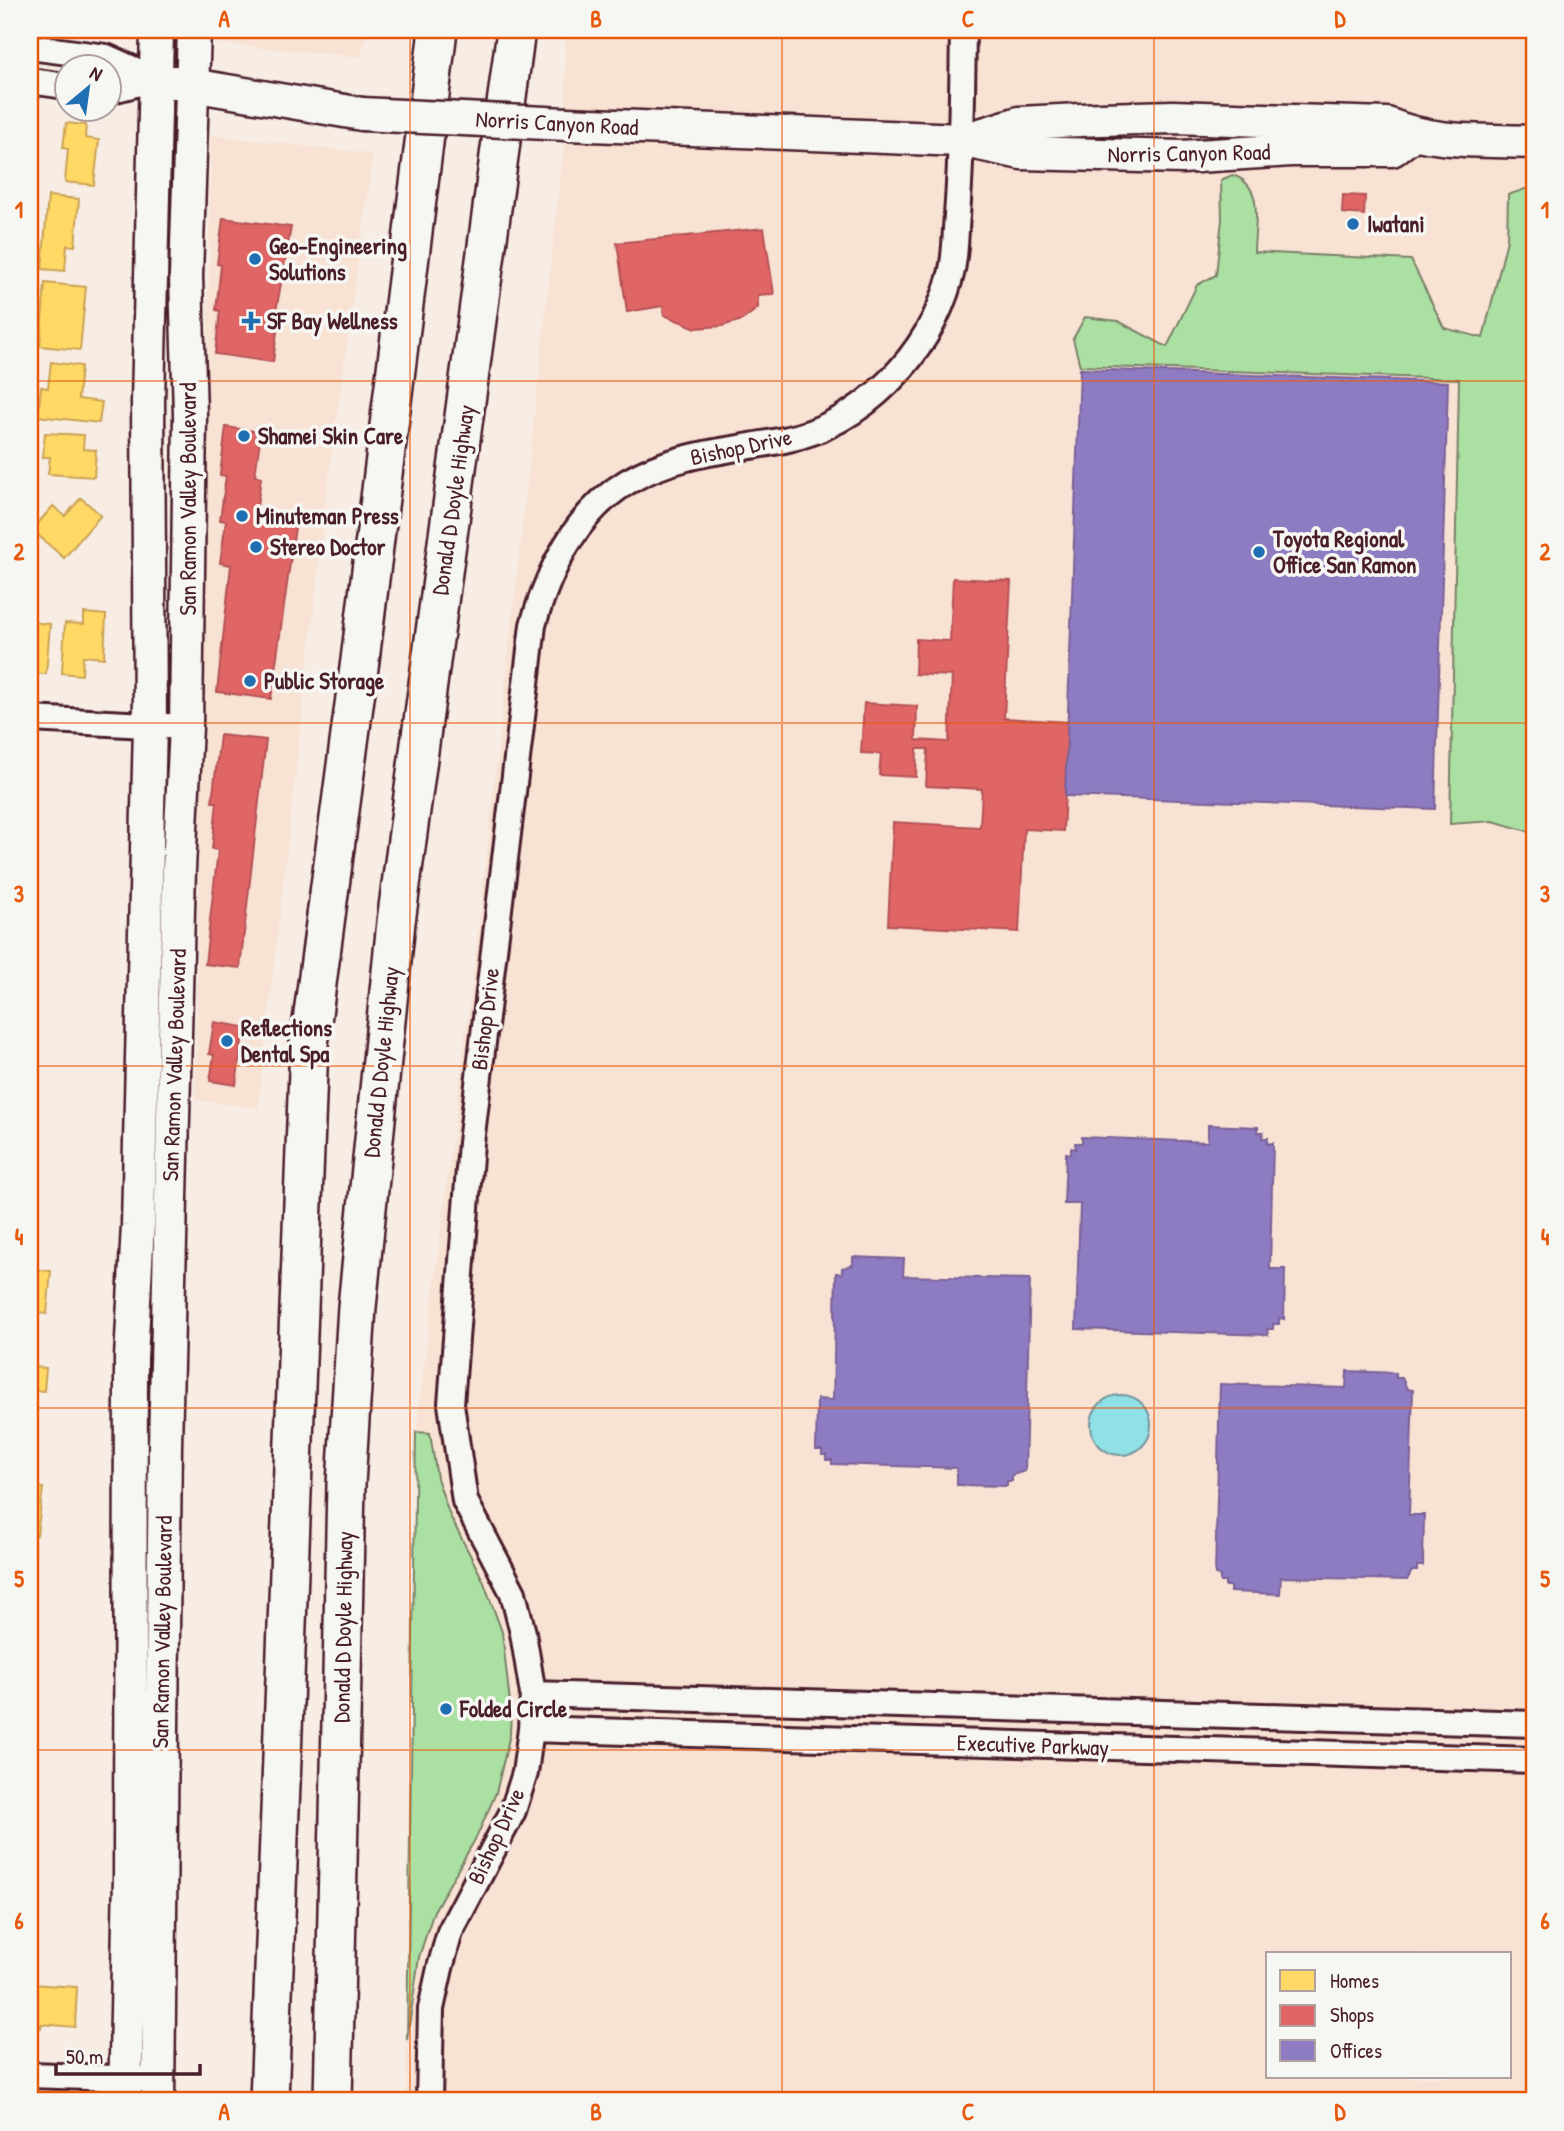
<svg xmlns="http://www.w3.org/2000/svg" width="1564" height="2131" font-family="'Patrick Hand',sans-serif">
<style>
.built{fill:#f8e2d4;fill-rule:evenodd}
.green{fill:#abe0a3;stroke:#7a8067;stroke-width:2}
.water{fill:#8fe1e6;stroke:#73939b;stroke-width:2}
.homes{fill:#ffd966;stroke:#c9a154;stroke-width:2}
.shops{fill:#e06666;stroke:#b35154;stroke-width:2}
.offices{fill:#8e7cc3;stroke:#7a6095;stroke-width:2}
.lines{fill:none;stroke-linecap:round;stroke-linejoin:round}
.minor-casing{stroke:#4a1f2b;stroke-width:30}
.major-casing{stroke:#4a1f2b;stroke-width:37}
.highway-casing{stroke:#4a1f2b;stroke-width:42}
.minor{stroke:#f6f6f2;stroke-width:24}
.major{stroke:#f6f6f2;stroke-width:32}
.highway{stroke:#f6f6f2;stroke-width:37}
.major-bridge-casing{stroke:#4a1f2b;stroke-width:37;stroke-linecap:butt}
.major-bridge{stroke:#f6f6f2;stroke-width:32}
.grid{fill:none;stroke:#e8590c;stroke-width:2;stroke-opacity:0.55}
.poi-dot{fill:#1f6fb2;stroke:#f6f6f2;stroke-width:2.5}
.labels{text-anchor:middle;stroke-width:7;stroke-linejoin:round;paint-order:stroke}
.street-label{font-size:23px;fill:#4a1f2b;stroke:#f6f6f2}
.poi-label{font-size:23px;font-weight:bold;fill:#4a1f2b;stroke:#f6f6f2;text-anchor:start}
.neatline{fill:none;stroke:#e8590c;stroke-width:2.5}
.grid-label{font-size:23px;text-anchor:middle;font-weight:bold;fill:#e8590c}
</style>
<rect width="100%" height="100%" fill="#f7ede4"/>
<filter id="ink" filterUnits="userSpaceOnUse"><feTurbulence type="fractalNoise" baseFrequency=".0143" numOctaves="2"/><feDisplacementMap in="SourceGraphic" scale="14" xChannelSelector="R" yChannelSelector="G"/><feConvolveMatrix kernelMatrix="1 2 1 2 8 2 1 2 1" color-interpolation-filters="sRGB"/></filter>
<g filter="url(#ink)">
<!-- built -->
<path class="built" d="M213,30H368L360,57L213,43Z
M565,30H1534V2101H406L416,1431L477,942L566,124ZM1268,1954H1510V2077H1268Z
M211,135L373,154L328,483L258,1108L195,1100Z"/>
<!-- green -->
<path class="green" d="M1232,175C1266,185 1254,225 1254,252L1411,260L1444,328L1483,338L1507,240L1508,195L1534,186V833L1493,821L1450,824L1459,379L1080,366L1073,339L1085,317L1118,321L1167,347L1197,285L1216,275L1222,219L1221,180Z
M416,1432L430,1433L437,1478L450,1516L483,1580L502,1632L511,1712L510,1734L496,1793L477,1836L434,1911L419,1957L407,2040Z"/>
<!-- water -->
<path class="water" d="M1091 1425a30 30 0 1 1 60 0a30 30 0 1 1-60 0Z"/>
<!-- homes -->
<path class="homes" d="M66,123L86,125L85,138L99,140L94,185L65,182L68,149L63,148Z
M48,196L79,199L75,246L67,245L65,271L42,269Z
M45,283L86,287L80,350L40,346Z
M51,362L81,366L78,399L102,402L99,423L38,416L41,387L48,388Z
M45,433L84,435L83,449L96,450L94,477L48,474L50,457H43Z
M81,498L101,515L64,558L32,530L53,506L65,516Z
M84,613L106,615L104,658L83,656L82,675L62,673L65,623L84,624Z
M30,622L50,624L46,674L30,673Z
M30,1269L51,1271L47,1314L38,1313L36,1329L30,1328Z
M30,1343H32L31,1367L46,1368L44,1391L30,1390V1394Z
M30,1413H37L32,1469H30Z
M30,1486L43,1488L37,1535H30Z
M30,1547H35L31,1603H30Z
M30,1984L77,1987L75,2027L41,2024V2028L30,2027Z"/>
<!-- shops -->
<path class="shops" d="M1343,195L1365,196L1364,215L1342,213Z
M223,218L291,227L275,317H279L273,362L215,354L220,311L216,310L221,265L217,264Z
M764,228L774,294L758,295V308L742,320L722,326L696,328L664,315L663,306L627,312L617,243Z
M226,427L261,432L255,476L261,477L255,522L295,527L271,699L217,692L231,565L220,563L226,521L220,520L226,476L220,475Z
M953,578L1011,581L1004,718L1069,722L1063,831L1024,829L1019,932L888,925L893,822L980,827L982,789L926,786L928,749H917L916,777L879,775L881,754L861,753L864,703L917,706L916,740L949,742L952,676L915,674L916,639L950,641Z
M220,735L266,740L240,968L205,964L218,850L212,849L217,802H212Z
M214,1022L244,1027L236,1085L210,1081L214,1055L209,1054Z"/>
<!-- offices -->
<path class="offices" d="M1080,369L1448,382L1435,809L1065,796Z
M1208,1125L1258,1127V1132H1263L1262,1138H1268L1267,1144L1273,1143L1270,1269H1285L1284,1319L1279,1318V1324H1273V1329H1267L1268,1335L1076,1329L1080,1204H1064L1066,1153L1071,1154V1148L1076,1149L1075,1143H1082V1137L1208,1142Z
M853,1257L904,1259L903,1276L1030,1279L1025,1471L1012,1475V1481H1007V1486L957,1485V1468L832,1464V1460H826V1455H822V1450H816L817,1399L833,1400L836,1273L842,1274V1268L853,1265Z
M1347,1371L1396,1373V1378H1402L1407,1389L1413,1390L1409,1515H1424L1423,1566H1417V1571H1412L1407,1580L1281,1577L1280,1594L1230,1592V1586H1225V1582H1220V1576L1215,1575L1220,1384L1346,1388Z"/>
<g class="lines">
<!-- minor casing -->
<g class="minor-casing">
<path id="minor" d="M30,47L106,57L155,79
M30,81L66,86
M108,91L155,79
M30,719L186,727
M533,1694L1534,1724
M531,1729L1534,1760
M30,2075L144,2079
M429,2101L431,2009L440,1968L450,1932L513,1811L525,1773L531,1729L533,1694L523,1633L513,1593L465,1501L451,1404L471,1143L533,625C549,570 575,514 627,482C675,453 730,451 784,440C863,424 929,355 950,278C956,259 955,235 957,215C962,153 962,92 963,30"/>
</g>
<!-- major casing -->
<g class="major-casing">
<path id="major" d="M174,82L362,114
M566,124L961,140L1021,153L1182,157L1291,150H1392L1412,135
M964,140L1019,123L1101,119L1173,117L1387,124C1433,144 1484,140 1534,142
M125,2101L130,1877L131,1358L138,1225L150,725L148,401L157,30
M158,2101L165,1446L179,869L186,727L190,415L186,276L194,30"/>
</g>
<!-- highway casing -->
<g class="highway-casing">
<path id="highway" d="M269,2101L309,1044L360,660L438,30
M333,2101L346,1484L357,1307L396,922L516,30"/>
</g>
<!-- minor -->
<use href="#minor" class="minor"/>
<!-- major -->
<use href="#major" class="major"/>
<!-- highway -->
<use href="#highway" class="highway"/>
<!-- major-bridge casing -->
<g class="major-bridge-casing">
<path id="major-bridge" d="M362,114L566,124"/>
</g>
<!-- major-bridge -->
<use href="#major-bridge" class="major-bridge"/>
</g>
</g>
<!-- grid -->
<path class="grid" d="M410,30V2101M782,30V2101M1154,30V2101M30,381H1534M30,723H1534M30,1066H1534M30,1408H1534M30,1750H1534"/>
<!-- markers -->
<g class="poi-dot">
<circle cx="1353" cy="224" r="7"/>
<circle cx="255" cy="259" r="7"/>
<path d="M247.5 310.5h7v7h7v7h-7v7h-7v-7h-7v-7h7z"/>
<circle cx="244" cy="436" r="7"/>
<circle cx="242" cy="516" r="7"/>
<circle cx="256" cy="547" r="7"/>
<circle cx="1259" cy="552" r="7"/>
<circle cx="250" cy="681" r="7"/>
<circle cx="227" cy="1041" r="7"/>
<circle cx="446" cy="1709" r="7"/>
</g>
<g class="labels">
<!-- street labels -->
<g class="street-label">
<text transform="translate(557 123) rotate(3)" y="8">Norris Canyon Road</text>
<text transform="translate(1189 153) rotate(-1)" y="8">Norris Canyon Road</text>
<text transform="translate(741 447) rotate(-12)" y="8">Bishop Drive</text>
<text transform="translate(188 499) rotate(-90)" y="8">San Ramon Valley Boulevard</text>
<text transform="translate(453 500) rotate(-82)" y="8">Donald D Doyle Highway</text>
<text transform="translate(485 1019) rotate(-83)" y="8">Bishop Drive</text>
<text transform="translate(381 1062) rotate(-84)" y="8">Donald D Doyle Highway</text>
<text transform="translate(174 1065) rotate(-88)" y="8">San Ramon Valley Boulevard</text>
<text transform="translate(343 1627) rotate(-89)" y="8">Donald D Doyle Highway</text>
<text transform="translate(162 1632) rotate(-89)" y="8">San Ramon Valley Boulevard</text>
<text transform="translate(1033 1745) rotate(2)" y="8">Executive Parkway</text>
<text transform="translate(496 1836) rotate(-65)" y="8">Bishop Drive</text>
</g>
<!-- poi labels -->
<g class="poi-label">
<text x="1367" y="232">Iwatani</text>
<text x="269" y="254">Geo-Engineering<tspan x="269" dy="26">Solutions</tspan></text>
<text x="267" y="329">SF Bay Wellness</text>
<text x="258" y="444">Shamei Skin Care</text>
<text x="256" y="524">Minuteman Press</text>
<text x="1273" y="547">Toyota Regional<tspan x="1273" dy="26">Office San Ramon</tspan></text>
<text x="270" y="555">Stereo Doctor</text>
<text x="264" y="689">Public Storage</text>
<text x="241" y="1036">Reflections<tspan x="241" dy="26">Dental Spa</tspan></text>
<text x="460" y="1717">Folded Circle</text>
</g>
</g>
<!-- margin -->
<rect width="1564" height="2131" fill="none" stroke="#f6f6f2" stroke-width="77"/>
<!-- legend -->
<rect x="1266" y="1952" width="245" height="126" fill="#f6f6f2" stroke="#b1a0a2" stroke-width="2"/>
<rect x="1280" y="1970" width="35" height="21" fill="#ffd966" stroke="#b1a0a2" stroke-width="2"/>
<text x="1330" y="1988" font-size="21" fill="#4a1f2b">Homes</text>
<rect x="1280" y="2005" width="35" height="21" fill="#e06666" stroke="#b1a0a2" stroke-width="2"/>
<text x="1330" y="2022" font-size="21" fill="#4a1f2b">Shops</text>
<rect x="1280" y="2040" width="35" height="21" fill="#8e7cc3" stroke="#b1a0a2" stroke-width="2"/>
<text x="1330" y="2058" font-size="21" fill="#4a1f2b">Offices</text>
<!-- north arrow -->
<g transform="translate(88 88) rotate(29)"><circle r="33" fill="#f6f6f2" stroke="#b1a0a2" stroke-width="2"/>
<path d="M0-5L12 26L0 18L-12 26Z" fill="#1f6fb2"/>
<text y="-10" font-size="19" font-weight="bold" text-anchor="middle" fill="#4a1f2b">N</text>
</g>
<!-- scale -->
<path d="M56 2064v10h144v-10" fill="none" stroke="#4a1f2b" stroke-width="3.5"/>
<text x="66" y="2064" font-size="21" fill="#4a1f2b" stroke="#f6f6f2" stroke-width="5" paint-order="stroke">50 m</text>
<rect x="38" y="38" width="1488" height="2054" class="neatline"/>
<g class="grid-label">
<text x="224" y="27">A</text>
<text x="596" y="27">B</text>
<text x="968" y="27">C</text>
<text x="1340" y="27">D</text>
<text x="19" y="218">1</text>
<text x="1545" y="218">1</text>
<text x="19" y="560">2</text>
<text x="1545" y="560">2</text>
<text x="19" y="902">3</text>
<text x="1545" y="902">3</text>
<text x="19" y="1245">4</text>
<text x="1545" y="1245">4</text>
<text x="19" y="1587">5</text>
<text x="1545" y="1587">5</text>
<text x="19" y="1929">6</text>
<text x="1545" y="1929">6</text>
<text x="224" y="2120">A</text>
<text x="596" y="2120">B</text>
<text x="968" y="2120">C</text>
<text x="1340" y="2120">D</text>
</g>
</svg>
